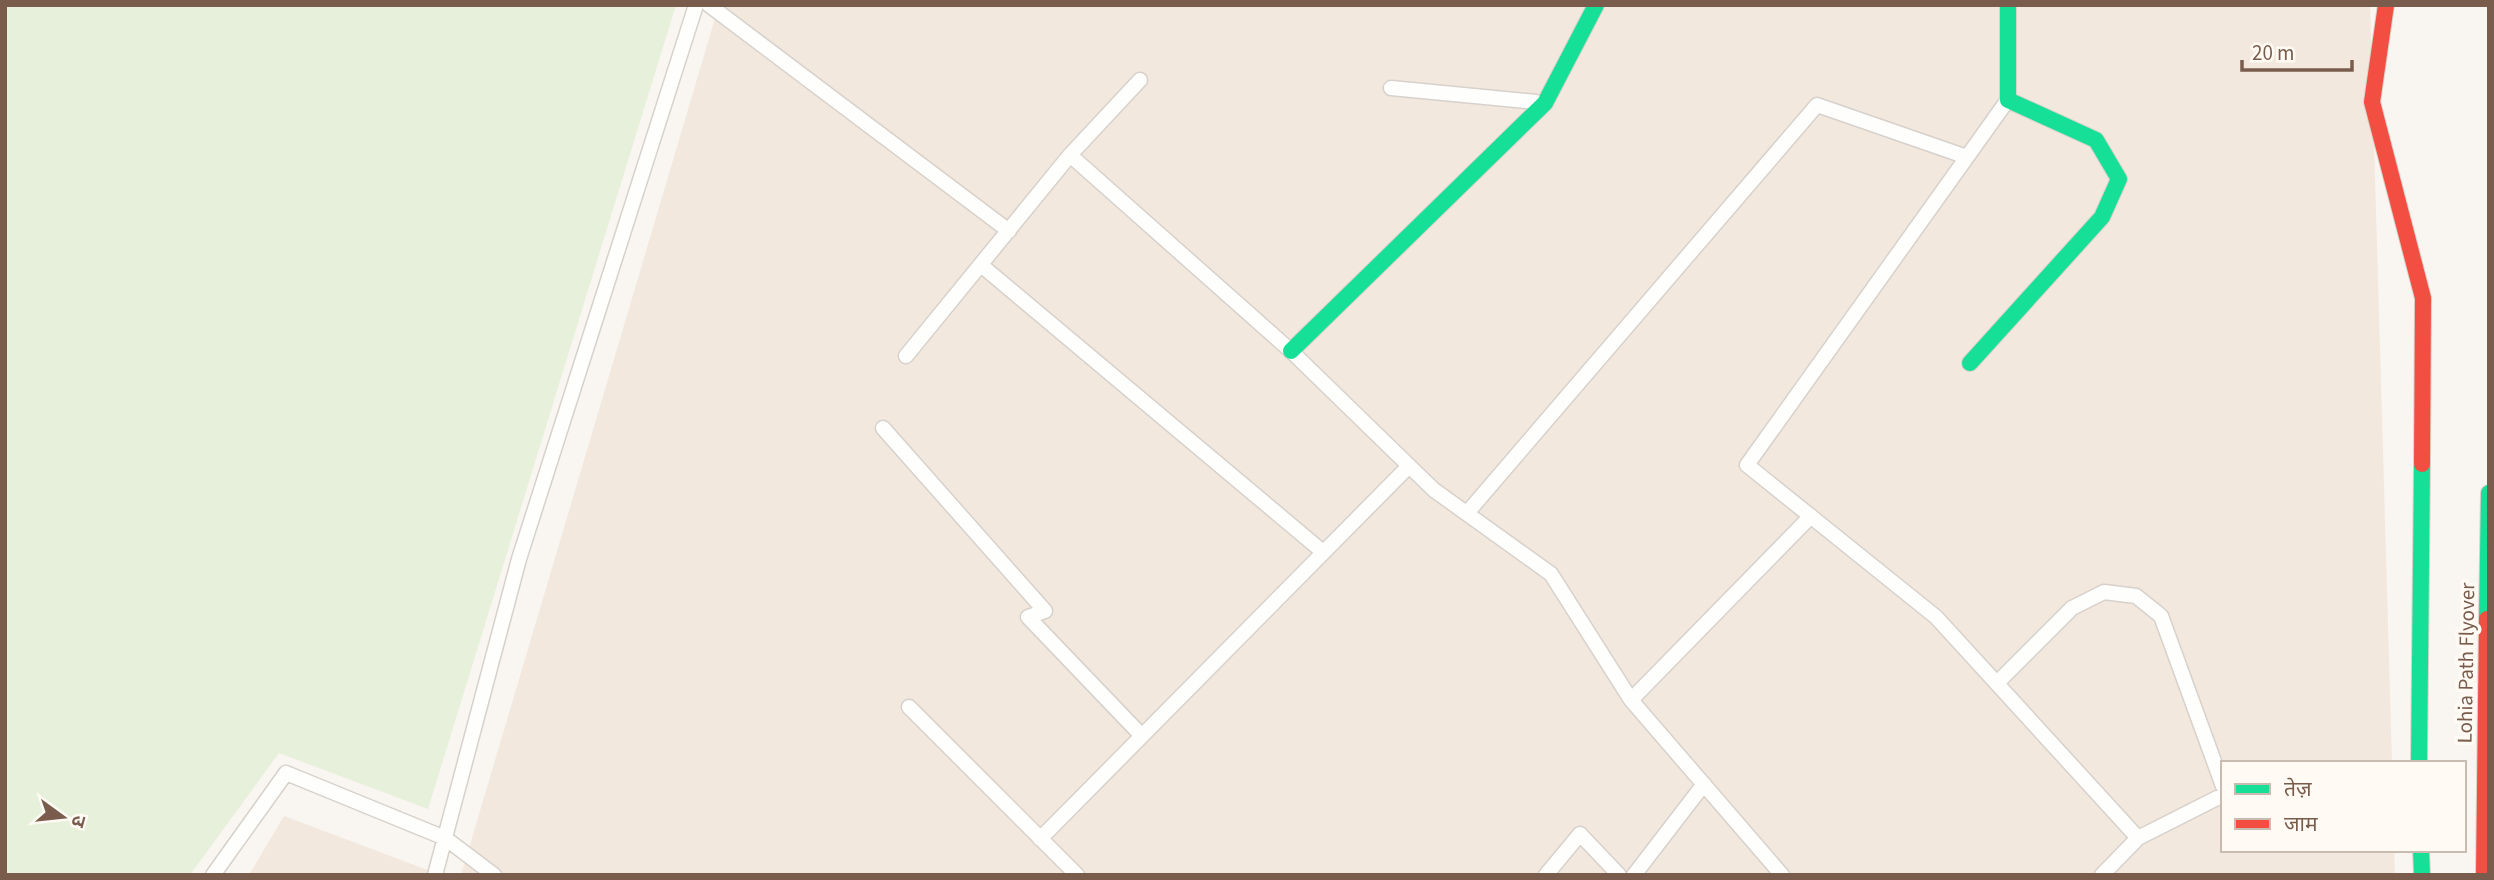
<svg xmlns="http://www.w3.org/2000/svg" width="2494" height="880" font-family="'Source Sans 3','Noto Sans Devanagari',sans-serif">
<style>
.residential{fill:#f2e8de}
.green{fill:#e7f0db}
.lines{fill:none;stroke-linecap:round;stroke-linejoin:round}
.lane-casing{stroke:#d7d1cb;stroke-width:17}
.fast-casing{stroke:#d9d2cb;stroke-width:18}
.jam-casing{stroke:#d9d2cb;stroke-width:18}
.lane{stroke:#fefefd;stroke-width:14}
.fast{stroke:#16e098;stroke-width:16}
.jam{stroke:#f24e42;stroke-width:16}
.labels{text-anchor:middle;stroke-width:7;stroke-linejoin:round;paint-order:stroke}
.street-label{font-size:21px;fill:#7a5c4d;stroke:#fffaf3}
</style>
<rect width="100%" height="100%" fill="#f9f5f0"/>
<!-- residential -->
<path class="residential" d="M719,5H2370L2392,763H2223V850H2394L2395,875H461Z
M284,816L441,875H249Z"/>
<!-- green -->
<path class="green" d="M5,5H676L428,809L279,753L190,875H5Z"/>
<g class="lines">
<!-- lane casing -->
<g class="lane-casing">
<path id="lane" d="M709,5L1009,231
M1391,88L1536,102
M2007,101L1747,465L1936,617L2138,838
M1070,155L1291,351L1434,490L1551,574L1631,700L1782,875
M981,265L1323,552
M906,356L1070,155L1140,80
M883,428L1045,611L1028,617L1142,736
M1467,513L1817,105L1967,157
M1997,683L2072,608L2104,592L2136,596L2161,616L2223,786
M1631,700L1811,516
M909,707L1077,875
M1040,839L1409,466
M213,875L286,773L445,838L494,875
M435,875L519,559L696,5
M1546,875L1580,834L1619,875
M1634,875L1704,784
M2102,875L2138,838L2223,795"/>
</g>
<!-- fast casing -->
<g class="fast-casing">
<path id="fast" d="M1291,351L1545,103L1596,5
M1970,363L2102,217L2119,179L2096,140L2008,100V5
M2487,619L2489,493
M2419,763L2422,464
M2421,850L2422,875"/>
</g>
<!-- jam casing -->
<g class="jam-casing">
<path id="jam" d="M2386,5L2372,102L2423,298L2422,464
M2484,875L2487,619"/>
</g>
<!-- lane -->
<use href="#lane" class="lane"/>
<!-- fast -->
<use href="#fast" class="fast"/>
<!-- jam -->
<use href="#jam" class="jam"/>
</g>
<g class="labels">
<!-- street labels -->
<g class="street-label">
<text transform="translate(2466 663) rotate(-89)" y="7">Lohia Path Flyover</text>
</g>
</g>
<!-- border -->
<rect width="2494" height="880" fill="none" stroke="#7a5c4d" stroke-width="14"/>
<!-- legend -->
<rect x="2221" y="761" width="245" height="91" fill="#fffaf3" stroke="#cabbb1" stroke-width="2"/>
<rect x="2235" y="784" width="35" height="10" fill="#16e098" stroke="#cabbb1" stroke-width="2"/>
<text x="2284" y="796" font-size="21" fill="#7a5c4d">तेज़</text>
<rect x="2235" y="819" width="35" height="10" fill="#f24e42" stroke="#cabbb1" stroke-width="2"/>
<text x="2284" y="831" font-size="21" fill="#7a5c4d">जाम</text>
<!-- north arrow -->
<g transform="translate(63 817) rotate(105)" stroke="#fffaf3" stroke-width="5" paint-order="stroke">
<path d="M0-5L12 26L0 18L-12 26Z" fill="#7a5c4d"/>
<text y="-10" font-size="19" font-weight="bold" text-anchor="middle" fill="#7a5c4d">उ</text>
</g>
<!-- scale -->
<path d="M2242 60v10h110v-10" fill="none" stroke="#7a5c4d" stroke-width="3.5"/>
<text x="2252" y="60" font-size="21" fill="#7a5c4d" stroke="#fffaf3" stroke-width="5" paint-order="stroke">20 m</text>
</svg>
